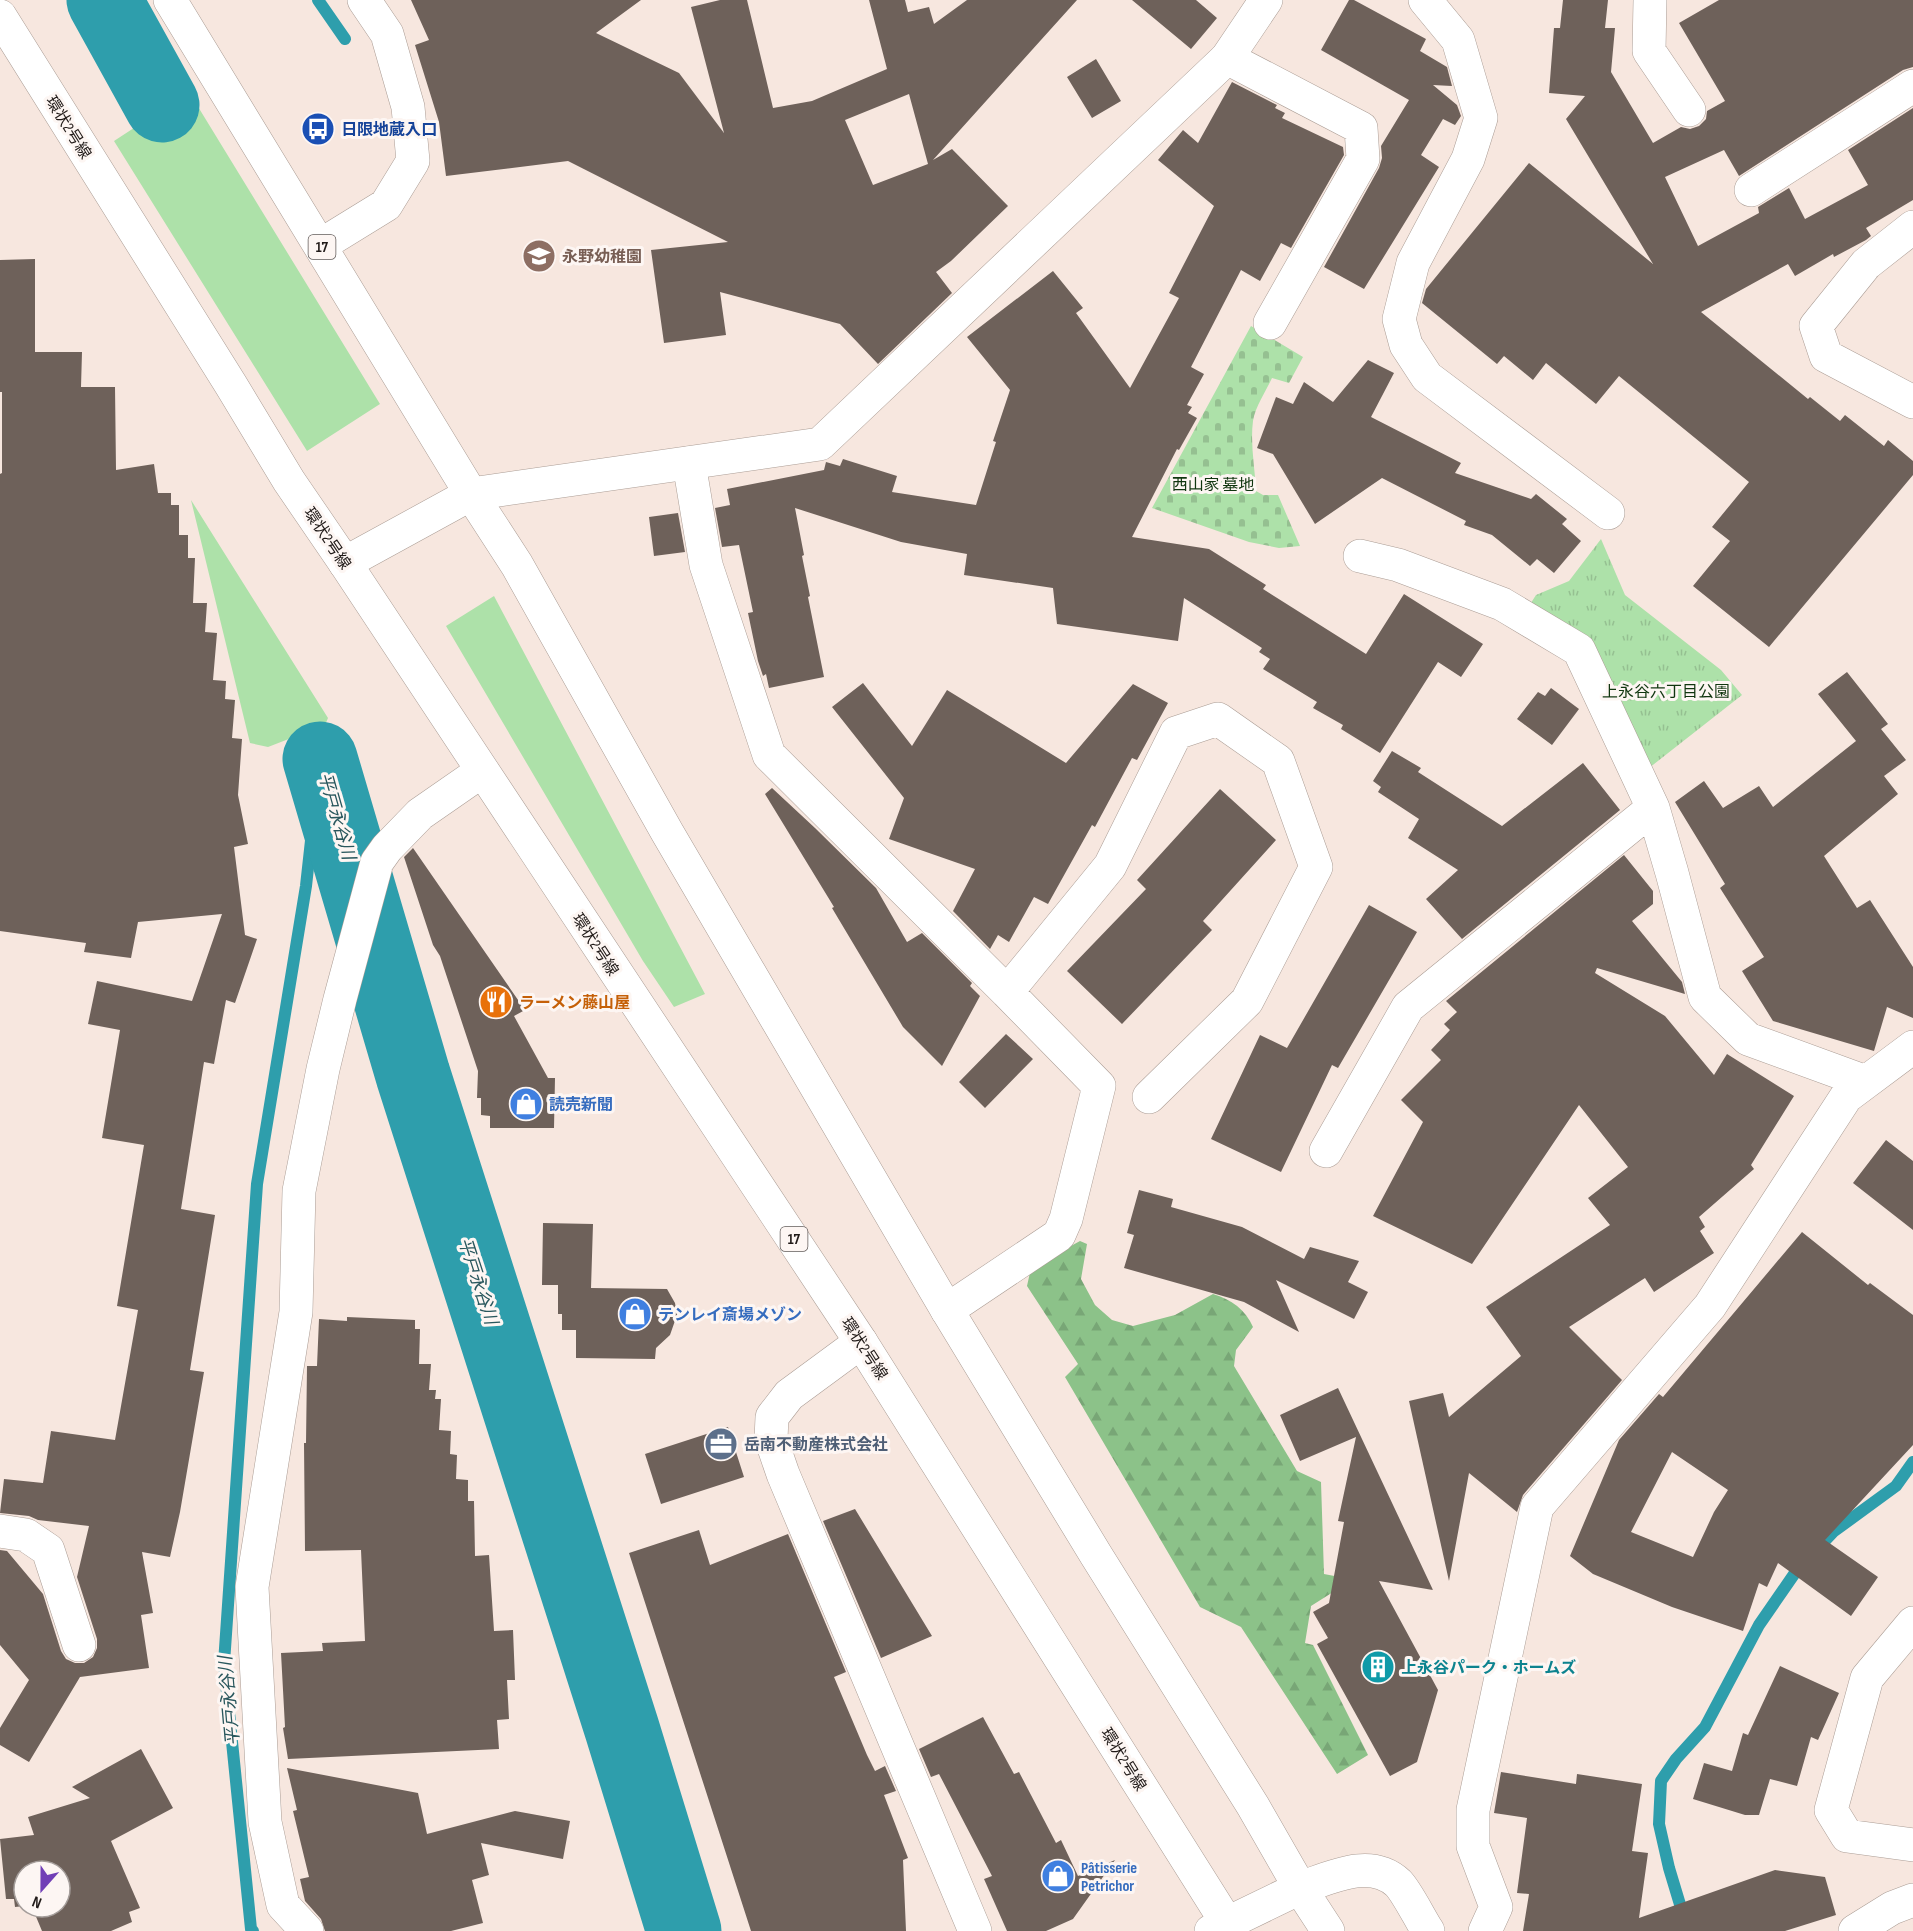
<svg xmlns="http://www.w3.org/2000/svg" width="1913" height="1931" font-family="'Sofia Sans Condensed','Noto Sans JP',sans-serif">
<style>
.grass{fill:#ade1a9}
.forest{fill:url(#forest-firs)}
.cemetery{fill:url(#cemetery-stones)}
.park{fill:url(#park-tufts)}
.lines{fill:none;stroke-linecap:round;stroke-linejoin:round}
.stream{stroke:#2e9eac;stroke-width:12}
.river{stroke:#2e9eac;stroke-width:75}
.building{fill:#6e615a;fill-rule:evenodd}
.minor-casing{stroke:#ab9d95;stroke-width:34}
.tertiary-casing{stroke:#ab9d95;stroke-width:34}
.primary-casing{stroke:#ab9d95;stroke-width:34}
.minor{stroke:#fff;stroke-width:33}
.tertiary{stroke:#fff;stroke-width:33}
.primary{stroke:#fff;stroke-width:33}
.labels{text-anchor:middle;stroke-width:6;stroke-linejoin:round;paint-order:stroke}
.shield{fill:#fdf6f3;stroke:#625c5a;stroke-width:1.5}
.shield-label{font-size:15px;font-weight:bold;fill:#201a18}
.street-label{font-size:16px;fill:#201a18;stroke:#fdf6f3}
.transit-label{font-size:16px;font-weight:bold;fill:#164399;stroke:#fdf6f3;text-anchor:start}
.education-label{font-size:16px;font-weight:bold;fill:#785e54;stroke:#fdf6f3;text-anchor:start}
.park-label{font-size:16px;fill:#10360f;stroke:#fdf6f3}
.food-label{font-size:16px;font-weight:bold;fill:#c56008;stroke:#fdf6f3;text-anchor:start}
.shop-label{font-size:16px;font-weight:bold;fill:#366cbe;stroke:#fdf6f3;text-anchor:start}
.service-label{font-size:16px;font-weight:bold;fill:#4e5e75;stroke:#fdf6f3;text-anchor:start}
.culture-label{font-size:16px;font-weight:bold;fill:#0d838f;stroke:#fdf6f3;text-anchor:start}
.water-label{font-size:18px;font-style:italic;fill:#29575d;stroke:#fdf6f3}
</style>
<defs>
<pattern id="forest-firs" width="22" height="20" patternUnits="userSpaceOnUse" patternTransform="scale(1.5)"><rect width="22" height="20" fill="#8cc289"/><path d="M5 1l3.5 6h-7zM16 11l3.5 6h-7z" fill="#78a676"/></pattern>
<pattern id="cemetery-stones" width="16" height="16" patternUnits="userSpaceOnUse" patternTransform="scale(1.5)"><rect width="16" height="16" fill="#ade1a9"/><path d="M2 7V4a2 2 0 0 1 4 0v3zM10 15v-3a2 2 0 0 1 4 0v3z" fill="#95c091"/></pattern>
<pattern id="park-tufts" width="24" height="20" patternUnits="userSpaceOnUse" patternTransform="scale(1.5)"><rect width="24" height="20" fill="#ade1a9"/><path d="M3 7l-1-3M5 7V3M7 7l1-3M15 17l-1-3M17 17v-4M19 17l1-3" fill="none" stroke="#95c091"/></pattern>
</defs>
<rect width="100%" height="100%" fill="#f7e7df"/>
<!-- grass -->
<path class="grass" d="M189,92L380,404L307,451L114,141Z
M191,500L328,718L325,725L268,747L250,743Z
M494,596L705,994L674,1007L643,961L446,626Z"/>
<!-- forest -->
<path class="forest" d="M1080,1241L1087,1244L1081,1279L1095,1305L1112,1320L1133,1326L1175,1315L1213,1294C1231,1299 1246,1310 1253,1327L1236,1350L1234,1366L1297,1471L1321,1482L1324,1574L1371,1583L1341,1587L1311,1606L1305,1643L1313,1645L1368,1755L1337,1774L1241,1627L1200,1607L1065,1377L1078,1364L1027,1286L1031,1268Z"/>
<!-- cemetery -->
<path class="cemetery" d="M1251,326L1303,357L1289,383L1272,378C1266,391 1255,407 1253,421C1250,444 1255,468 1256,491L1263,495H1278L1300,546L1279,548L1249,542L1152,508Z"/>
<!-- park -->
<path class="park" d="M1601,539L1625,595L1721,670L1742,695L1649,768L1529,606L1536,595L1569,581Z"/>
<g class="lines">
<!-- stream -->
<path class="stream" d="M318,0L345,39
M253,1931L251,1929L224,1663L257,1184L306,886L320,759
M1688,1931L1669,1868L1659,1824L1661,1781L1676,1759L1705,1727L1759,1625L1797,1570L1833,1532L1896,1486L1913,1462"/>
<!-- river -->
<path class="river" d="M104,0L162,105
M320,759L413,1075L622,1729L684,1931"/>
</g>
<!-- building -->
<path class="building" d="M411,0H641L596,33L679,73L724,133L691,7L720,0H747L773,108L812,101L887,69L869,0H905L908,12L929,7L934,24L967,0H1077L933,160L952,149L1008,206L951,261L936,272L952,293L878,364L840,324L720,292L726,335L664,343L651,250L728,242L568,161L446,176L439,122L415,45L429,40ZM909,94L928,164L873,185L845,120Z
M1132,0H1196L1217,18L1191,49Z
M1349,0H1354L1426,39L1420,51L1447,67L1452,86L1433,85L1457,105L1461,116L1455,125L1443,119L1421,155L1439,167L1364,289L1324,267L1379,168L1382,158L1381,146L1409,100L1321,50Z
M1563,0H1608L1605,28H1615L1611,72L1653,143L1681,127L1690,129L1699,126L1706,119L1707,111L1725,101L1679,23L1719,0H1913V67L1903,70L1739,176L1724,150L1665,177L1698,246L1759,213L1758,207L1789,188L1805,219L1868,185L1848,150L1913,108V200L1866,228L1871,236L1866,240L1834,257L1833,254L1795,276L1788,264L1701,312L1808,399L1810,397L1840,421L1845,415L1884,446L1888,440L1913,461V475L1769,647L1693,586L1730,541L1712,527L1749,482L1619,376L1596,404L1546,363L1533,380L1504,356L1497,364L1422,303L1426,289L1529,163L1653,264L1566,119L1585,96L1549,93L1554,28H1560Z
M1096,59L1121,101L1092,118L1067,77Z
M1232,82L1277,105L1275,108L1285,113L1282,118L1343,147L1344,155L1291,248L1281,243L1260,281L1241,270L1191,367L1204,374L1187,405L1192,407L1188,413L1197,418L1179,450L1177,449L1132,537L1209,549L1266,585L1263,589L1366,654L1404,594L1483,644L1461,677L1438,662L1380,753L1341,729L1343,725L1313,708L1317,702L1263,669L1270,659L1259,652L1262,648L1184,598L1178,641L1057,624L1053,588L964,575L967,554L901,542L795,508L804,555L802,556L810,596L808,597L824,677L769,688L766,674L763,676L758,661L748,613L753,612L739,545L722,547L715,508L730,505L727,489L824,470L826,462L840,466L843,459L897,476L892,492L976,505L996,442L993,441L1010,390L967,337L1053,271L1083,308L1076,313L1130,388L1179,298L1169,293L1214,206L1158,160L1183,130L1198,143Z
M35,259V352H82L81,387H115L116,470L154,464L158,493H171V505H179V535H188V558H195L193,603H207L205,632L217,633L213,680L226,681L225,699L235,700L232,738L242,739L238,795L248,844L234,847L245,935L257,939L235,1003L226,1000L214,1064L204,1062L181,1209L215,1215L190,1370L204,1372L180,1512L170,1557L142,1552L153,1613L141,1615L149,1668L80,1677L29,1762L0,1745V1728L29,1680L0,1645V1550L7,1551L43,1594L61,1651L66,1659L75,1663H84L93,1657L97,1648V1639L77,1577L89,1526L38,1520L29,1516L0,1513L4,1479L43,1483L51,1431L115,1440L138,1310L117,1306L144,1145L102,1138L120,1030L88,1024L97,981L192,1001L222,914L138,922L131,958L84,952L86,943L0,931V474L2,473V392H0V260Z
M1368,360L1394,373L1371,417L1461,463L1455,473L1531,499L1536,494L1567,519L1562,524L1581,541L1554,573L1537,559L1530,566L1492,535L1464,525L1466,521L1382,478L1315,524L1273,454L1257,448L1276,397L1293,404L1304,382L1333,402Z
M678,513L685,552L654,556L649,517Z
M1847,672L1888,724L1881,729L1906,760L1884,776L1898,794L1824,856L1857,908L1870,900L1913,967V1018L1887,1007L1874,1051L1773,1021L1742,971L1764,957L1720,888L1725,884L1675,802L1704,781L1723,808L1759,786L1773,807L1856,741L1818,694Z
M863,683L912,746L947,690L1066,763L1133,684L1168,703L1137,760L1132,758L1095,827L1092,825L1048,904L1034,897L1009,942L998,935L990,949L953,911L975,869L889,839L904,798L832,707Z
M1551,688L1579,709L1552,745L1517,719L1538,692L1545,696Z
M1392,751L1421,768L1418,772L1502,826L1583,763L1620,810L1462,939L1426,899L1458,870L1408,838L1419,819L1378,792L1381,787L1373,781Z
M772,788L815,828L876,888L907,942L922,933L972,983L970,986L980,996L942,1066L903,1027L832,908L834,907L765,794Z
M1220,789L1276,840L1203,921L1212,930L1122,1024L1067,971L1146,889L1137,880Z
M413,848L525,1010L514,1016L548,1078H555L554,1128H490V1116L481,1115V1098H477L478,1071L440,956L433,945L404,857Z
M1624,855L1653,891V904L1632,921L1682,982L1685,994L1597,968L1595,973L1665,1016L1714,1075L1727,1054L1794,1096L1751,1165L1754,1169L1699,1217L1705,1227L1700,1231L1714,1253L1654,1292L1645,1278L1569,1327L1622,1380L1523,1495L1517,1512L1469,1473L1449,1581L1409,1401L1443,1393L1449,1417L1521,1356L1486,1307L1610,1225L1588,1198L1628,1167L1579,1105L1472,1264L1373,1216L1423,1122L1401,1100L1441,1060L1431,1050L1450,1030L1444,1024L1457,1012L1446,1001Z
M1369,905L1417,932L1338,1068L1332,1065L1281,1172L1211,1139L1260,1035L1287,1048Z
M1006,1034L1033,1059L985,1108L959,1082Z
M1886,1140L1913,1161V1230L1853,1183Z
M1139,1190L1173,1199L1171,1207L1242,1227L1304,1259L1310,1247L1359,1261L1348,1282L1368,1292L1354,1319L1276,1280L1299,1332L1244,1302L1124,1268L1134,1235L1127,1233Z
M543,1223L593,1224L591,1288L667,1289L675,1303L677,1315L670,1335L656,1348L655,1359L576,1358V1330H562V1314H558V1285H542Z
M1802,1232L1868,1285L1870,1283L1913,1315V1445L1825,1540L1878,1577L1851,1616L1778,1563L1767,1587L1759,1583L1743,1631L1672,1607L1593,1574L1570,1556L1619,1440L1659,1394L1663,1397ZM1672,1452L1728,1490L1714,1512L1693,1557L1631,1532Z
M347,1317L415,1320V1329H420L419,1364H431L429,1390H436L435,1399H441L439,1430L451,1431L450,1454L457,1455L456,1479L468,1480V1501H474L475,1556L489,1555L494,1631L513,1630L515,1680H507L509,1719L497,1720L499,1749L288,1759L283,1728L285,1727L281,1653L323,1651L322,1643L365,1641L361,1550L305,1551L304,1443H306L307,1366H317L319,1319L347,1321Z
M1338,1388L1433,1590L1379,1581L1438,1690L1417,1762L1390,1776L1317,1644L1328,1638L1313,1612L1329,1603L1344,1522L1338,1521L1356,1437L1300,1461L1280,1415Z
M728,1427L744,1477L661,1504L645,1454Z
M855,1509L932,1636L881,1658L823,1521Z
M699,1530L710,1565L788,1534L846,1672L834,1677L867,1755L875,1771L885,1766L896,1791L884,1795L908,1858L903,1860L906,1931H751L629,1553Z
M1780,1666L1839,1693L1818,1740L1811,1737L1797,1786L1770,1779L1759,1815H1745L1693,1799L1704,1763L1732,1771L1743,1733L1748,1735Z
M983,1717L1014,1774L1019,1772L1056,1843L1061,1840L1078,1876L1115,1860L1073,1919L1046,1931H1007L984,1879L992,1876L939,1774L931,1777L919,1749Z
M141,1749L173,1808L111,1841L140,1908L129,1912L132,1922L111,1931H42L32,1907H60V1871H24V1906L15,1907L14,1899H6L0,1839L34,1835L28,1817L90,1798L72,1787Z
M287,1768L418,1793L427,1834L515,1811L570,1821L563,1859L481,1843L489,1875L472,1880L483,1923L451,1931H325L321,1919L305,1901L300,1879L309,1877L293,1811L297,1810Z
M1501,1772L1576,1784L1577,1774L1642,1784L1632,1851L1648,1853L1639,1918L1775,1870L1825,1877L1836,1915L1785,1931H1523L1529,1894L1517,1893L1527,1818L1494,1813Z"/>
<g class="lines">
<!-- minor casing -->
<g class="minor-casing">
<path id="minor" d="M1425,0L1458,40L1481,118L1468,159L1413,263L1399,319L1406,345L1427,377L1608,513
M1650,0L1649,51L1689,110
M1227,58L1361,128L1363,159L1270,323
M1751,190L1913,86
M1913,227L1866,264L1816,326L1826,356L1913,402
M321,245L386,205L413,161L408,107L387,34L364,0
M689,463L706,565L769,755L1007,992L1110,866L1176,733L1218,719L1278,761L1316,867L1247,1001L1149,1097
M1360,556L1398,565L1502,604L1579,650L1653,808L1672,873L1705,997L1748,1039L1866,1082
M1326,1151L1408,1007L1653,808
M947,1310L1059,1235L1066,1219L1099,1086L1007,992
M0,1531L26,1535L48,1550L79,1645
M1913,1623L1867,1678L1831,1810L1847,1836L1913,1845
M1300,1888C1330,1878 1370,1857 1398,1883C1407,1892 1420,1919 1428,1931
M307,1931L283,1905L265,1822L252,1587L296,1312L299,1191L323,1069L340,999L377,862L387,848L420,814L482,771
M1485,1931L1496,1907L1473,1846V1810L1537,1507L1710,1306L1846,1097L1913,1047
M1855,1931L1892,1908L1913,1900"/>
</g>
<!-- tertiary casing -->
<g class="tertiary-casing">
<path id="tertiary" d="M345,563L471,494L820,444L1227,58L1266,0
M861,1342L789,1395L772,1417L771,1439L783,1474L975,1931"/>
</g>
<!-- primary casing -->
<g class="primary-casing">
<path id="primary" d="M170,0L471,494L517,565L667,832L947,1310L1096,1555L1253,1806L1300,1888L1328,1931
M0,16L231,385L289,481L345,563L861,1342L1232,1931
M1211,1931L1300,1888"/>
</g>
<!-- minor -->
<use href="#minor" class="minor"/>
<!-- tertiary -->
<use href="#tertiary" class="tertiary"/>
<!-- primary -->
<use href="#primary" class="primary"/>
</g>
<!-- icons -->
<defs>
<g id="bus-disc" transform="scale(1.725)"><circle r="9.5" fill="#1a4fb4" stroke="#fdf6f3"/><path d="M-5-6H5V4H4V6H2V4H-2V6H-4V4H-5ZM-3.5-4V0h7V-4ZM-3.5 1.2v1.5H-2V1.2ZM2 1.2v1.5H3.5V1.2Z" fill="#fff"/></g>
<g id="school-disc" transform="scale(1.725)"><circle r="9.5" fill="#8d6e63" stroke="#fdf6f3"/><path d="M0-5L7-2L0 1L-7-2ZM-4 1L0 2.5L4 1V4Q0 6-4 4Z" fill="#fff"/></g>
<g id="restaurant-disc" transform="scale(1.725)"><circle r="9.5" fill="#e8710a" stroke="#fdf6f3"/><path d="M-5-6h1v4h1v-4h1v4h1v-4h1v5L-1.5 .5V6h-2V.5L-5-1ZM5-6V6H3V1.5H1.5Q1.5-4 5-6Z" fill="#fff"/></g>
<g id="shop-disc" transform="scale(1.725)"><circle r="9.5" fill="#3f7fe0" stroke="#fdf6f3"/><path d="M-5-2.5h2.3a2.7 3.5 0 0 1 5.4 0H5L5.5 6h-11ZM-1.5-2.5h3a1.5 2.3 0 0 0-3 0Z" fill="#fff"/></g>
<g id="office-disc" transform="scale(1.725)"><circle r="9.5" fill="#5c6f8a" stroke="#fdf6f3"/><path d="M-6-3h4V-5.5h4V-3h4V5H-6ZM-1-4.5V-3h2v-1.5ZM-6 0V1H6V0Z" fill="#fff"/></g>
<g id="building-disc" transform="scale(1.725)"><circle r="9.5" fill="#0f9aa8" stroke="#fdf6f3"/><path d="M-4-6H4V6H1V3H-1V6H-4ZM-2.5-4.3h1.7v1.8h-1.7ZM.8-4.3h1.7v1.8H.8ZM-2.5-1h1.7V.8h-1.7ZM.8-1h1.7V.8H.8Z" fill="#fff"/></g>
</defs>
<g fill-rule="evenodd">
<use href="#bus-disc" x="318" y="129"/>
<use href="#school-disc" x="539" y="256"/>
<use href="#restaurant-disc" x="496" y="1002"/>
<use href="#shop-disc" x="526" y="1104"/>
<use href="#shop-disc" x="635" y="1314"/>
<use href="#office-disc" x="721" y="1444"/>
<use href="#building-disc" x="1378" y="1667"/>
<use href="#shop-disc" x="1058" y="1876"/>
</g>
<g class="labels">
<!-- shield labels -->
<g class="shield">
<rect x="308.5" y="235" width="27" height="24" rx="4.5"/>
<rect x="780.5" y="1227" width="27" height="24" rx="4.5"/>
</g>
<g class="shield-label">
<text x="322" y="252">17</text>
<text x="794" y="1244">17</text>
</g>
<!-- street labels -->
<g class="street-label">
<text transform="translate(69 127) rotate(58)" y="6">環状2号線</text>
<text transform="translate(328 538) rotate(56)" y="6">環状2号線</text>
<text transform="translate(596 944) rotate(57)" y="6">環状2号線</text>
<text transform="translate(865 1348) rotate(57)" y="6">環状2号線</text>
<text transform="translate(1124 1759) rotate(58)" y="6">環状2号線</text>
</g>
<!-- transit labels -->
<g class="transit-label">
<text x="341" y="135">日限地蔵入口</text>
</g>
<!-- education labels -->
<g class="education-label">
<text x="562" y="262">永野幼稚園</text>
</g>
<!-- park labels -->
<g class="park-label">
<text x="1213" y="490">西山家 墓地</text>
<text x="1666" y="697">上永谷六丁目公園</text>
</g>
<!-- food labels -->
<g class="food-label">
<text x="519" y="1008">ラーメン藤山屋</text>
</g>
<!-- shop labels -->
<g class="shop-label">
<text x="549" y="1110">読売新聞</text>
<text x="658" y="1320">テンレイ斎場メゾン</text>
<text x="1081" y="1873">Pâtisserie<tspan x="1081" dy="18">Petrichor</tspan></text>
</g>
<!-- service labels -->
<g class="service-label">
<text x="744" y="1450">岳南不動産株式会社</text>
</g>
<!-- culture labels -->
<g class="culture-label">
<text x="1401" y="1673">上永谷パーク・ホームズ</text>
</g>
<!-- water labels -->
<g class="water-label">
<text transform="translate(337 816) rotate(74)" y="6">平戸永谷川</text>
<text transform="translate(478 1281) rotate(72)" y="6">平戸永谷川</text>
<text transform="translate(229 1701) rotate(-95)" y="6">平戸永谷川</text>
</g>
</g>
<!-- north arrow -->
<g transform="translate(42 1889) rotate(201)"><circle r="28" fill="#fdf6f3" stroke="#a59e9b" stroke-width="1.5"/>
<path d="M0-4.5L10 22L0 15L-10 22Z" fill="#713fb6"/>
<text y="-9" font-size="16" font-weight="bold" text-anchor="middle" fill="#201a18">N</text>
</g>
</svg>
